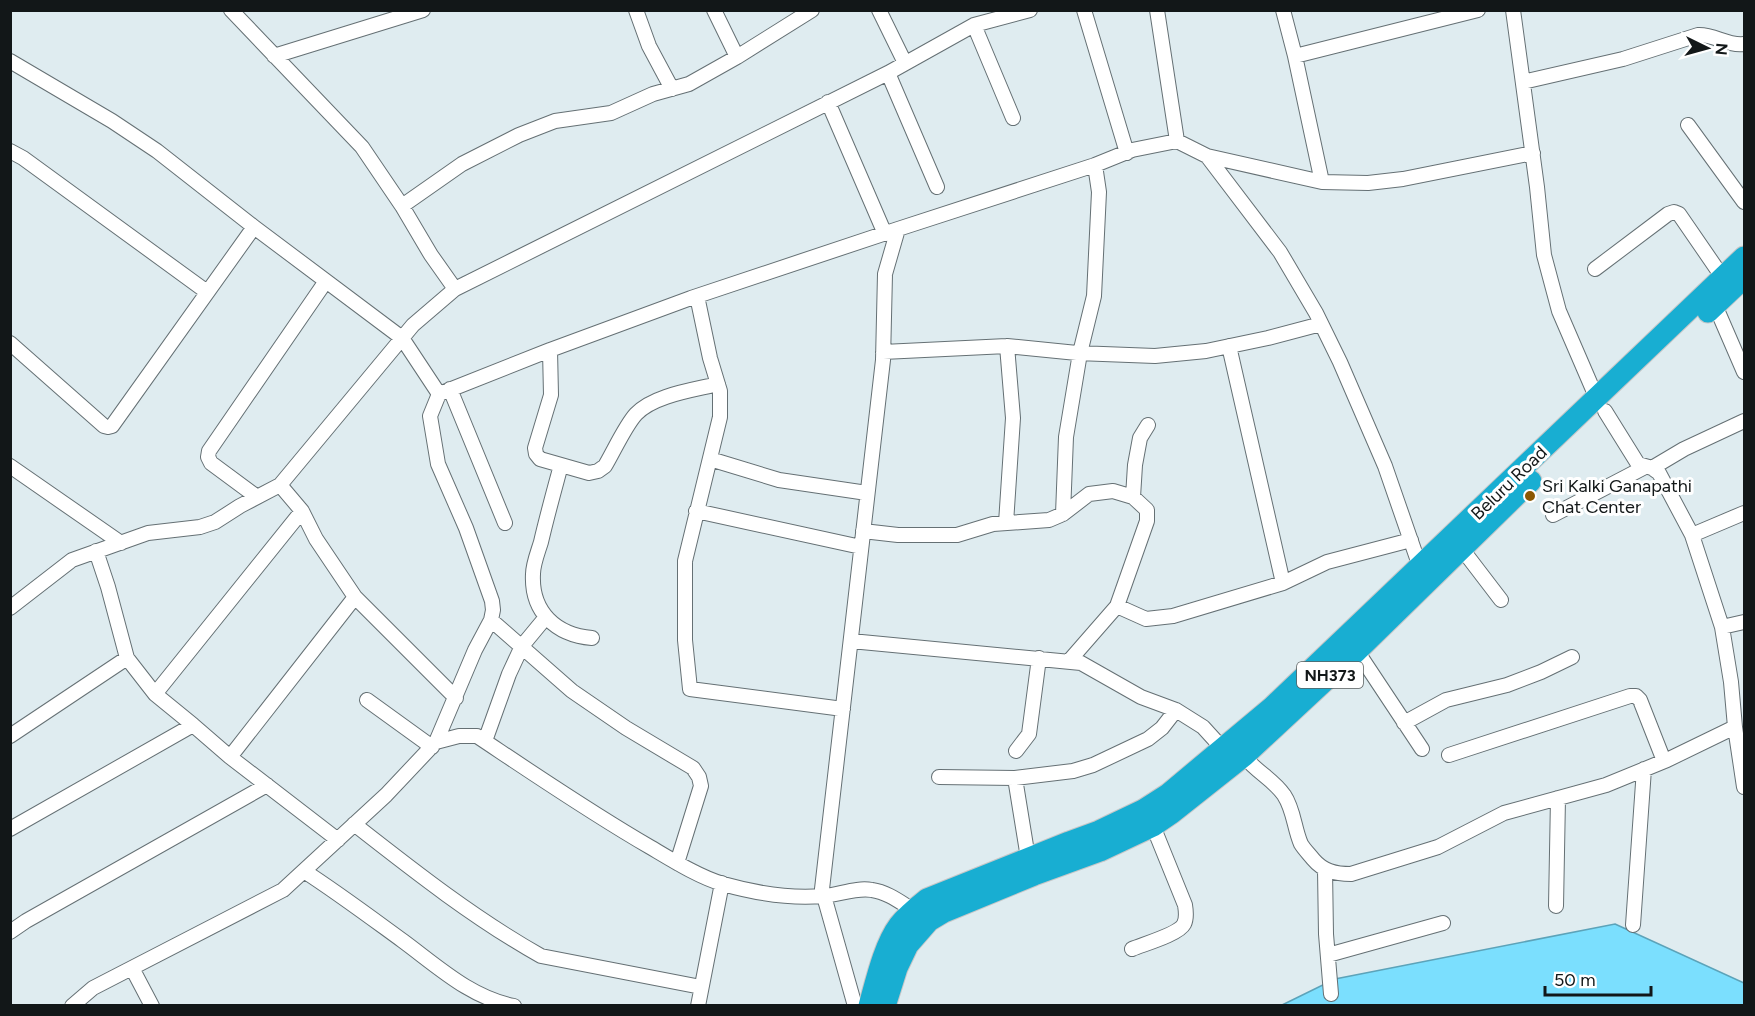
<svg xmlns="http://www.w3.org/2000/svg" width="1755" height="1016" font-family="Figtree,sans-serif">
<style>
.water{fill:#7bdffe;stroke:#5ca3b9;stroke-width:1.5}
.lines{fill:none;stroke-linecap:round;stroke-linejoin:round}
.minor-casing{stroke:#657074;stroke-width:16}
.highway-casing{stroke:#c6c7c8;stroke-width:23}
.minor{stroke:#fff;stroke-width:14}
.highway{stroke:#18aed2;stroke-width:21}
.poi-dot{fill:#8b5803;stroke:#fff;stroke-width:2}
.labels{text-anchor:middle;stroke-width:6;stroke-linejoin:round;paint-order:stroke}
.shield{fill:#fff;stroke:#595d5d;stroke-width:1.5}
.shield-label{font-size:16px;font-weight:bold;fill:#121718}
.street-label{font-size:18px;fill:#121718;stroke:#fff}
.poi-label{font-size:18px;fill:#121718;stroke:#fff;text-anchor:start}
</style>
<rect width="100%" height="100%" fill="#dfecf0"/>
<!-- water -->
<path class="water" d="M1615,924L1744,983V1006H1280L1335,979Z"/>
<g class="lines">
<!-- minor casing -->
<g class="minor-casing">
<path id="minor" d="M231,10L362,147L402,206L431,255L455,289
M636,10L649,46L672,89
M714,10L737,57
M879,10L905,63
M1084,10L1127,153
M1157,10L1177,141
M1283,10L1295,56L1322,182
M1513,10L1537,187L1544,255L1559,311L1597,399
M974,25L1013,118
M274,56L423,10
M1295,56L1478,10
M10,61L112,121L157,151L254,227L402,338L439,394
M888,73L937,187
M1523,82L1623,59L1698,35C1714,34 1727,46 1744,44
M828,102L885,234
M1688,125L1744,202
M10,151L23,158L207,292
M1207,156L1280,252L1316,313L1340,362L1385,466L1420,567
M402,206L462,164L519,135L555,121L611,113L653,94L689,84L737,57L812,10
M1595,269L1668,214L1674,212L1679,214L1723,278
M697,296L710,358L720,391V417L685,561V640L690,689L843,709
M1715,305L1744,372
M10,343L104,426L108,427L112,426L254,227
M1229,346L1283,583
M550,350L551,395L535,448L536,454L540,459L589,473L598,471L605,466C614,451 625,426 636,414C654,395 694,390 718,384
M883,352L1007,346L1077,353L1155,356L1206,351L1268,338L1321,324
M450,389L505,523
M710,459L779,480L867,493
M561,465C554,491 547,516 541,542C538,552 533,564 533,574C531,612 556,635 592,638
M10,466L121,543
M1652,468L1684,449L1744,421
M280,485L302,511L316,539L355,597L456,698
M257,497L211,463L208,457L209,451L326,281
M1133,497L1135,465L1140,438L1148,425
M696,511L861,547
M1063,514L1066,437L1080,353L1094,296L1099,192L1095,165
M1553,515L1645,467
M1006,523L1013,418L1007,346
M863,531L898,535H957L993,524L1049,520L1063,514L1089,494L1113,491L1133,497L1147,510V521L1117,606L1069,661
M1692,535L1744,513
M1462,549L1501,600
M96,551L108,587L127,658
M1117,606L1146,619L1173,616L1283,583L1327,562L1411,540
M10,608L72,560L148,533L200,527L215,522L240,506L280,485L413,325L455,289L888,73L974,25L1030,10
M491,620L572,691L626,728L693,768L699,777L701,786L677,863
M1722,627L1744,622
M851,641L1081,663L1141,697L1176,710L1203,727L1223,749
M1357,651L1422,749
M155,694L302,511
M367,700L432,747
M1404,723L1446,700L1507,685L1541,672L1572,657
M1735,727L1744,787
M10,736L127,658L155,694L193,725L230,757L338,840
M485,741L509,674L522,646L546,617
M436,742L459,736H477C534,774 591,813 650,847C672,860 699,877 723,884C755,893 790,899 823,896C839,895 856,887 872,890C887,892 900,902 913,910
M1016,751L1029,734L1039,658
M1449,755L1630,696H1636L1640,700L1664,761
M1244,756C1256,772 1272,778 1284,795C1294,810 1294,828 1301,844C1304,849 1309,854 1313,859C1323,871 1335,874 1351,874L1438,847L1504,813L1606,785L1667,760L1735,727L1731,682L1722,627L1692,535L1659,473L1652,468L1638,464L1605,411
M230,757L355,597
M939,777L1015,778L1073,771L1093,765L1148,739L1162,728L1176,710
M1015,778L1028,858
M354,824C414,871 475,919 541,956L701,987
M10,829L193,725
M1325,870L1326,934L1331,994
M304,871C338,893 370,917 403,941C437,966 471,998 514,1006
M1556,906L1558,798
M1633,925L1644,769
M10,932L26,921L267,785
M1132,949C1144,944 1179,934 1184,924C1187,918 1186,911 1185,905L1153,826
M1328,955L1443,923
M132,968L152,1006
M72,1006L93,988L283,890L386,795L436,742L475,650L491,620L493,610L492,601L466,528L438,464L430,416L439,394L550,350L691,298L898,229
M698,1006L722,883
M855,1006L822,889L883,360L885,274L898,229L1095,165L1132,150L1177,141L1207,156L1322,182L1368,183L1403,179L1533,153"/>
</g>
<!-- highway casing -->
<g class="highway-casing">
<path id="highway" d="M1708,312L1744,278
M869,1006C876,981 884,945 899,925C907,915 917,907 927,899L1069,842L1099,831L1143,810L1168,794L1272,707L1744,257
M885,1006L897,968L908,945L929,921L944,912L1034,875L1100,851L1153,826L1172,813L1244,756L1357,651L1531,481"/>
</g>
<!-- minor -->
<use href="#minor" class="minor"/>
<!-- highway -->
<use href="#highway" class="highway"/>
</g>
<!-- markers -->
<circle class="poi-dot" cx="1530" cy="496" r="6"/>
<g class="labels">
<!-- shield labels -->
<rect class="shield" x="1297" y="662" width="66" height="26" rx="4.5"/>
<g class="shield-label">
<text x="1330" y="681">NH373</text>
</g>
<!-- street labels -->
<g class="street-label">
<text transform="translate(1509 483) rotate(-44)" y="6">Beluru Road</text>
</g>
<!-- poi labels -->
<g class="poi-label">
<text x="1542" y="492">Sri Kalki Ganapathi<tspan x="1542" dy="21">Chat Center</tspan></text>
</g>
</g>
<!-- border -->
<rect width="1755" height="1016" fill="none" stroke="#121718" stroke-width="24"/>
<!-- north arrow -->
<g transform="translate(1707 48) rotate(95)" stroke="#ffffff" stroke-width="4.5" paint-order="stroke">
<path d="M0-4.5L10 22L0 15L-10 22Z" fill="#121718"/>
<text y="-9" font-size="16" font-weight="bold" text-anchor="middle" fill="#121718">N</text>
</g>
<!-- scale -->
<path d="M1545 986v9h106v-9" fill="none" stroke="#121718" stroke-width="3"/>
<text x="1554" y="986" font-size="18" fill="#121718" stroke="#ffffff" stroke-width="4.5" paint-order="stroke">50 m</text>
</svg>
